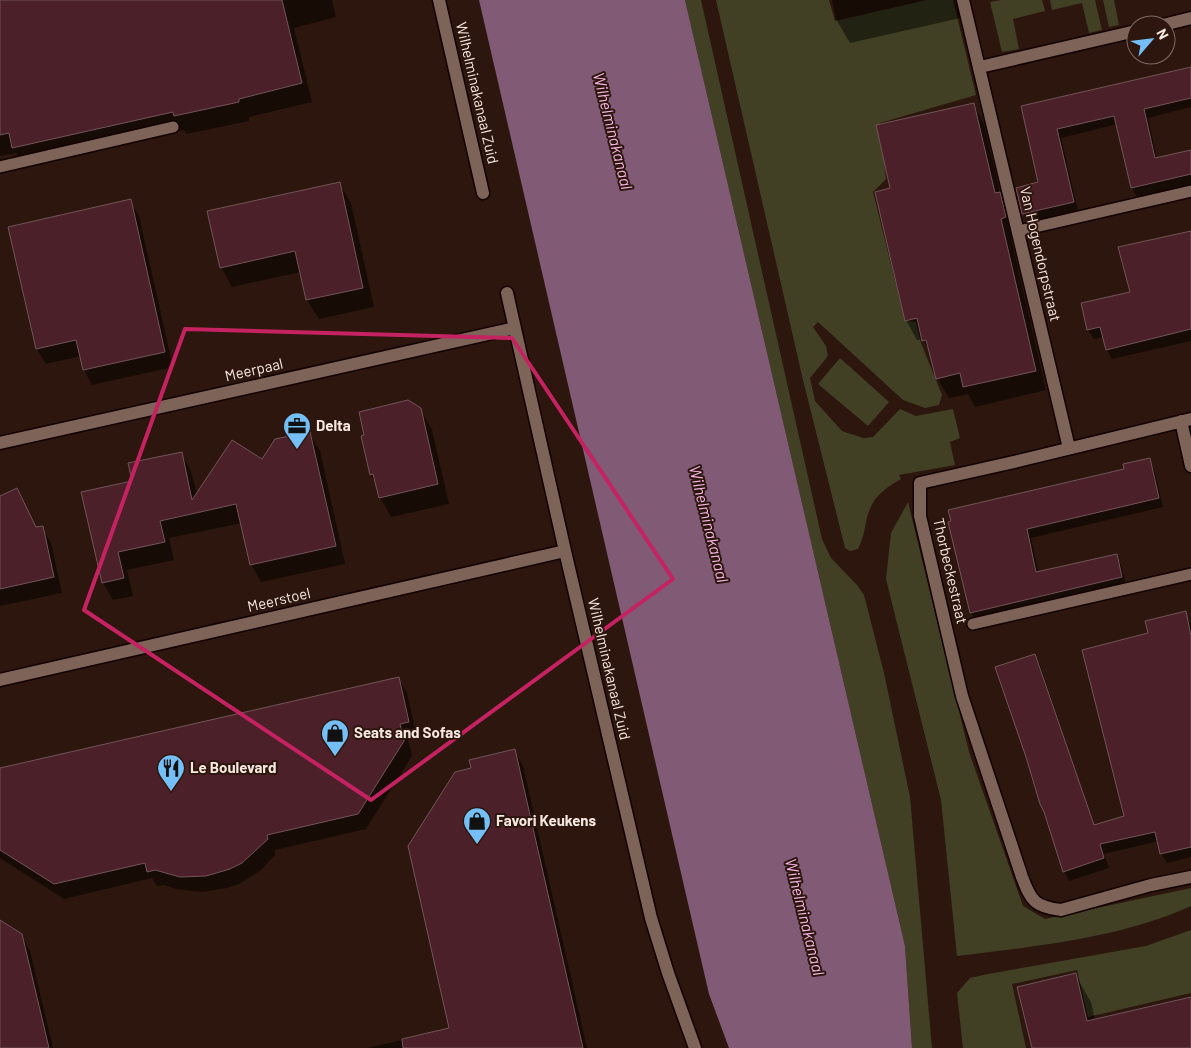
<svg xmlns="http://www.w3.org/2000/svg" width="1191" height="1048" font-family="Barlow,sans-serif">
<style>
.green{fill:#414025}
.water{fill:#815a76}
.shadow{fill:#0007}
.building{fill:#4b2028;stroke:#725559}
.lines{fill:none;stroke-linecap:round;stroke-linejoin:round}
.service-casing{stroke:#130200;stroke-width:14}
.minor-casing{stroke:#130200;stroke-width:15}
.service{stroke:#7e6358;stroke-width:11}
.minor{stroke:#7e6358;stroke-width:12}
.marked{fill:none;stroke:#c52262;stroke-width:4;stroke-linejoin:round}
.labels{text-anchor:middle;stroke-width:4;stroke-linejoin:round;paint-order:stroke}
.street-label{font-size:15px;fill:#f7e7e1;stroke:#2c160d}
.poi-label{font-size:15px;font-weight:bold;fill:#f7e7e1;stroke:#2c160d;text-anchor:start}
.water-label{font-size:16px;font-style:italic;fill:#f7b5e4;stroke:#2c160d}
</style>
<rect width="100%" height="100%" fill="#2c160d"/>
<!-- green -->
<path class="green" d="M685,0H701L822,539L831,558L857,585L864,595L884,673L910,797L932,1048H912L905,946Z
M716,0H829L835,21L927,0H953L976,95L880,123L886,179L873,192L905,321L916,322L921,343L942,395L939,405L925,408L903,400L818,322L813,327L826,346L828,356L810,378L815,401L842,431L863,438L873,437L900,409L916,416L953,409L960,438L950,442L955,465L899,475L901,479C882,490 871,498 866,522C864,532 863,539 858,549L850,551L845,548L803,380Z
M1001,0H1042L1045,11L1013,19L1019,49L1002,52L990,2Z
M1050,0H1095L1102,30L1089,33L1082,3L1052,10Z
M1103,0H1114L1119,25L1109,27Z
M840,358L889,402L868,426L818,384Z
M908,502L969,752L1023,906L1045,919L1191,888V906C1118,939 1035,946 957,956L941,800L886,579L891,533Z
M1191,930V993L1088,1017L1077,970L1012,984L1026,1048H963L957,993L970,978L988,974L1146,946Z"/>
<!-- water -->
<path class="water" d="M479,0H685L905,946L912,1048H729L709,994Z"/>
<!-- shadow -->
<path class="shadow" d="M0,0H332L336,17L294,28L312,102L249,117V121L186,134L184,130L24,167L16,153L0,156Z
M832,0H969L965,17L850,43L836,19Z
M1191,68V107L1148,118L1157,159L1191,151V184L1137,197L1132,188L1117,124L1061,138L1078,210L1028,222L1023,213L1040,183L1022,107Z
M973,104L984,124L1001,197L1011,213L1016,237L1011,238L1046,390L975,407L968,394L949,398L937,378L931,355L923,339L917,340L906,320L892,189Z
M339,183L351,203L374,307L319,319L307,300L301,272L232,287L221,267Z
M130,201L139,216L173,367L92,385L84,370L81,356L46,364L37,349Z
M1191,232V341L1112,359L1107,350L1104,337L1094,339L1088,330L1082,304L1132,292Z
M420,409L432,430L449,504L391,517L380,497L377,485L371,475L366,436Z
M309,433L320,451L345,564L261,582L251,564L242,523L169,538L174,560L127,570L133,596L113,600L103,583L133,482L181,453L191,471L197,495L263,461Z
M1149,460L1154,469L1163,507L1031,538L1039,573L1116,556L1121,565L1126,586L976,621L971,612L950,522L1125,469Z
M17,489L37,529L42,528L51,543L62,593L0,606V502Z
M1185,613L1191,625V857L1167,863L1161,853L1159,841L1104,854L1109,868L1069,881L1064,871L1035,655L1040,665L1094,826L1125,817L1150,634Z
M398,678L407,693L417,738L408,740L412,756L366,829L275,850V855L261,870L239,884L227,888L202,892L176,889L164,885L157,886L152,878L64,899L0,858V769Z
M514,751L523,766L587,1048H367L451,1029L472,769Z
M0,922L21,935L30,951L53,1048H0Z
M1075,975L1091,1002L1095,1020L1191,998V1048H1033Z"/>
<!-- building -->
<path class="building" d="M0,0H282L302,83L239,99V102L174,116L173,112L12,148L9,133L0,135Z
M1191,67V98L1144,109L1155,158L1191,150V174L1131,188L1114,116L1057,129L1074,202L1022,214L1016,188L1038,182L1021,106Z
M974,103L995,193L1000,192L1006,217L1001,219L1036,371L963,387L960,373L936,379L926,340L922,341L917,318L905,321L875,192L890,188L876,125Z
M340,182L363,288L306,300L295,251L220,268L207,211Z
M131,199L165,352L83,370L76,340L36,349L8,227Z
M1191,231V329L1106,350L1100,327L1087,330L1081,303L1130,292L1118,247Z
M408,400L421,408L438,484L379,498L373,474L370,475L361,436L364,435L359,412Z
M310,432L336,546L250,565L236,504L160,521L165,542L118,552L124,578L102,583L81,492L132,481L128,463L182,452L192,500L232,440L262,459L275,439Z
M1150,458L1159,498L1027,529L1036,572L1117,554L1122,577L970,613L948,522L951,521L948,510L1124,469L1123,464Z
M17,488L36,527L43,526L54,577L0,589V496Z
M1186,611L1191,636V847L1160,854L1155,832L1100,844L1104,858L1063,872L1044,812L1040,804L1026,757L995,667L1035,654L1094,825L1124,816L1082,650L1148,633L1145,621Z
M399,677L409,722L400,724L404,741L358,814L267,835L268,839L242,863L230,869L206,876L180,877L155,870L147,872L145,863L54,884L0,850V768Z
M515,749L583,1048H403L402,1039L449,1028L408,846L455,772L471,768L469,760Z
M0,920L22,934L49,1048H0Z
M1076,973L1087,1021L1191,997V1048H1032L1017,987Z"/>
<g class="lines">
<!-- service casing -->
<g class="service-casing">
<path id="service" d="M0,167L173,127
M1018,231L1191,191
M973,624L1191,574"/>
</g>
<!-- minor casing -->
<g class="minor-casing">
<path id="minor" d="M439,0L483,193
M963,0L1069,448
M1163,25L1191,18
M980,67L1136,31
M507,293L565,551L651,918L668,973L695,1048
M1191,419L1018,461L920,483V516L962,696L1022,877C1031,901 1035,907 1061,910L1151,885L1191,877
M1181,421L1191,466
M0,443L515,328
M0,680L565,551"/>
</g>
<!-- service -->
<use href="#service" class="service"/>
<!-- minor -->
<use href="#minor" class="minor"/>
</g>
<!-- marked area -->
<path class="marked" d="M185,329L512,338L673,579L371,800L84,610Z"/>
<!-- icons -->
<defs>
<g id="office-pin" transform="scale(1.4375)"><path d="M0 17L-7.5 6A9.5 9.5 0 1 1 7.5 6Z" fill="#74c0f6" stroke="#2c160d"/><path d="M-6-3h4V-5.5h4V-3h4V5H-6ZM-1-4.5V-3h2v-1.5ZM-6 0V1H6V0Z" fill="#111"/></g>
<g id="shop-pin" transform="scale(1.4375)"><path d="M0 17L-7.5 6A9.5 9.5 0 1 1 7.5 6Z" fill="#74c0f6" stroke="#2c160d"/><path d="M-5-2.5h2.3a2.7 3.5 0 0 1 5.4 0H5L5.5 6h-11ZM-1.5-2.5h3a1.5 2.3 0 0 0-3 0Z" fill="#111"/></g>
<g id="restaurant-pin" transform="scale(1.4375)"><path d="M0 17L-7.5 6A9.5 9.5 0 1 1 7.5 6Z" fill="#74c0f6" stroke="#2c160d"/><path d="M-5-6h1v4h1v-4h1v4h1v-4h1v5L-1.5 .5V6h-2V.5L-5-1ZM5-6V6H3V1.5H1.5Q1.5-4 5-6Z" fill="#111"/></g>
</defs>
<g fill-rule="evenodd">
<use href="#office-pin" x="297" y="426"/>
<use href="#shop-pin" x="335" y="733"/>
<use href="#restaurant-pin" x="171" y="768"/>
<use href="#shop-pin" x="477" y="821"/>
</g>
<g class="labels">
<!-- street labels -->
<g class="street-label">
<text transform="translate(477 93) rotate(77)" y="5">Wilhelminakanaal Zuid</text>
<text transform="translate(1040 254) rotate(77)" y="5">Van Hogendorpstraat</text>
<text transform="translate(254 370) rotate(-13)" y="5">Meerpaal</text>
<text transform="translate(950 571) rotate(77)" y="5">Thorbeckestraat</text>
<text transform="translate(279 600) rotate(-13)" y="5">Meerstoel</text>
<text transform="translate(609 669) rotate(77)" y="5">Wilhelminakanaal Zuid</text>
</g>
<!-- poi labels -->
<g class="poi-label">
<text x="316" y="431">Delta</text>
<text x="354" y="738">Seats and Sofas</text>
<text x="190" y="773">Le Boulevard</text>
<text x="496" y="826">Favori Keukens</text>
</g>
<!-- water labels -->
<g class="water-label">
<text transform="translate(613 131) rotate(76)" y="6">Wilhelminakanaal</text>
<text transform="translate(709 524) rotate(76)" y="6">Wilhelminakanaal</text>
<text transform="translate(805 917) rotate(76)" y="6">Wilhelminakanaal</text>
</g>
</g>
<!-- north arrow -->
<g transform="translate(1151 40) rotate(62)"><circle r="24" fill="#2c160d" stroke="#7d6a62"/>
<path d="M0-4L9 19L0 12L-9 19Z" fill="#74c0f6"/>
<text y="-8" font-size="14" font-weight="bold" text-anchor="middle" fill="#f7e7e1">N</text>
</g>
</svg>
